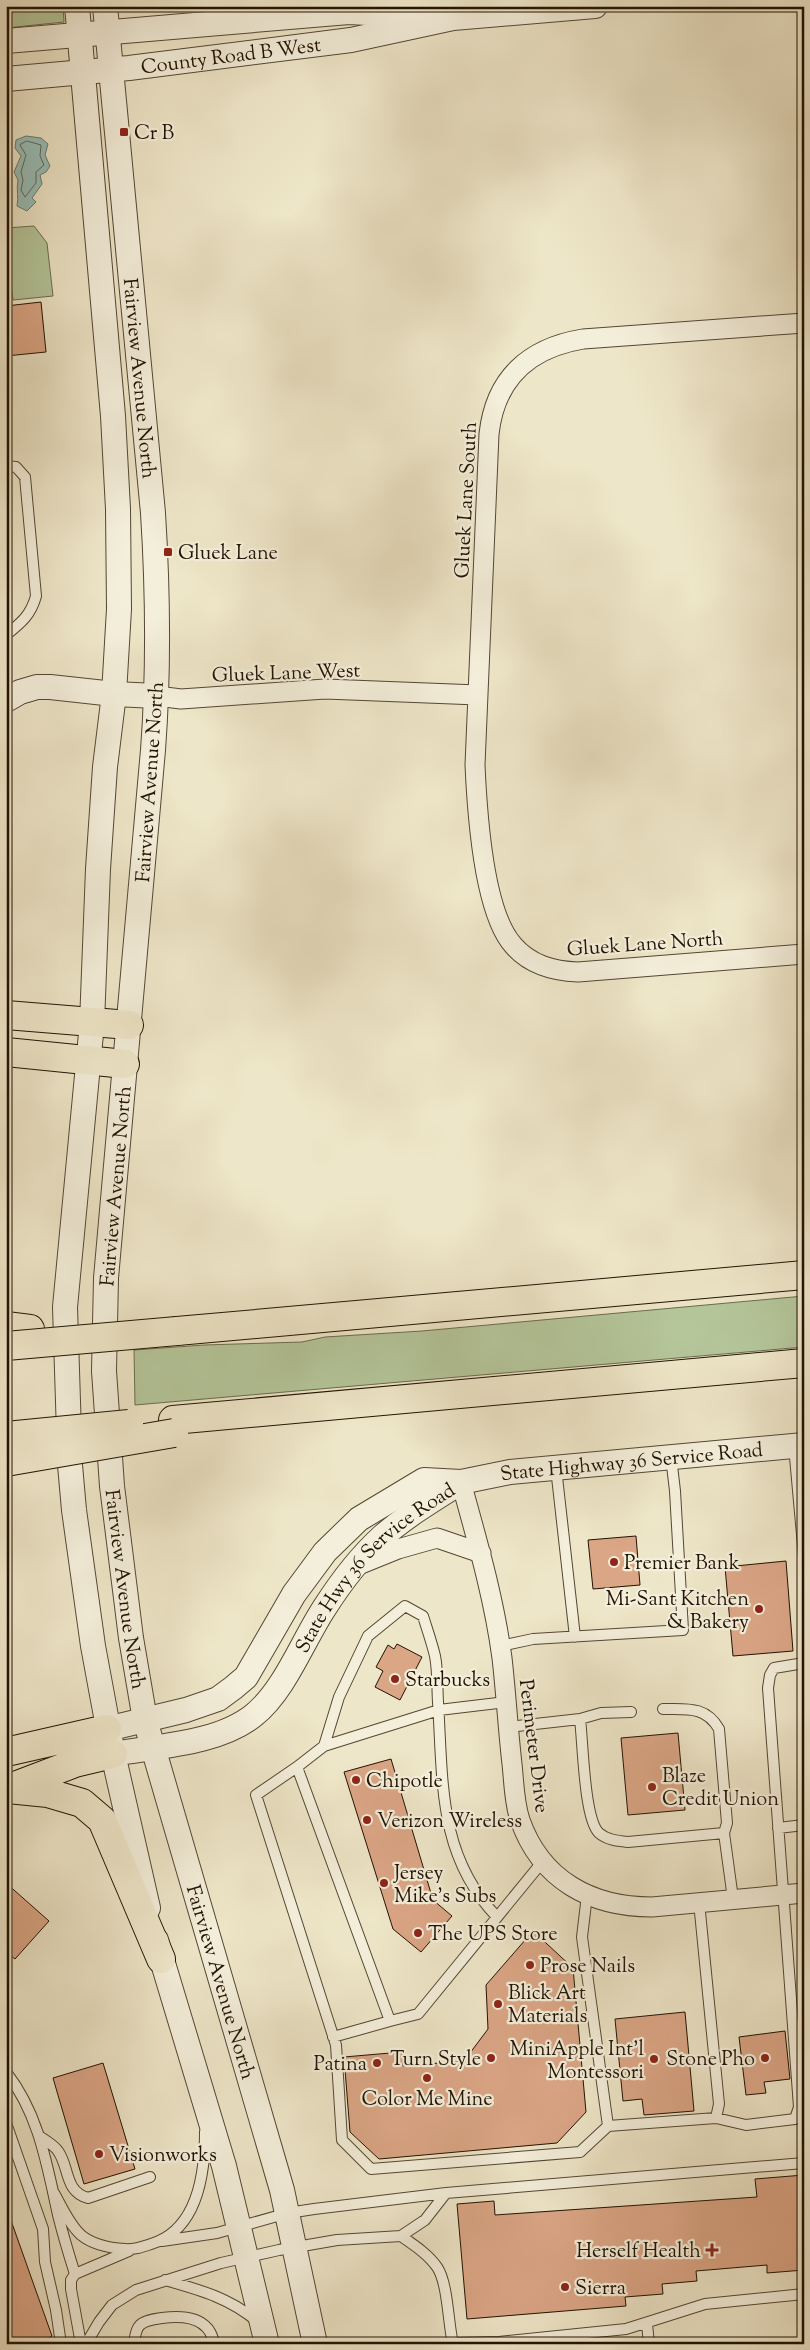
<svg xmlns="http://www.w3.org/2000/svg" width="810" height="2350" font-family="'Sorts Mill Goudy',serif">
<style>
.green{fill:#b4c69a;stroke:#6a6c4e}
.water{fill:#99bfb8;stroke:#697a70}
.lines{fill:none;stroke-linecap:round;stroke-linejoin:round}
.shore{stroke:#5d685e;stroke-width:1}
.building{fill:#dba686;stroke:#211203}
.service-casing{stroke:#544734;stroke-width:12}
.minor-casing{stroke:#544734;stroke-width:21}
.tertiary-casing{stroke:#544734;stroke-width:26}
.motorway-casing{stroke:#211203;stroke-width:30}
.service{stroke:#f4efdb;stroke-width:10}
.minor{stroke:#f4efdb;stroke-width:19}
.tertiary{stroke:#f4efdb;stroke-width:24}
.motorway{stroke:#eee6c8;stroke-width:28}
.motorway-bridge-casing{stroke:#211203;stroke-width:30;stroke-linecap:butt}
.motorway-bridge{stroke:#eee6c8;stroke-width:28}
.poi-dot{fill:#8f2418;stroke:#f4efdb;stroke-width:2}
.labels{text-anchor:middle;stroke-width:4.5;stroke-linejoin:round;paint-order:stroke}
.street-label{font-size:20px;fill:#211203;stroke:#f4efdb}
.poi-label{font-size:20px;fill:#211203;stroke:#f4efdb;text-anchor:start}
</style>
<rect width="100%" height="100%" fill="#eee6c8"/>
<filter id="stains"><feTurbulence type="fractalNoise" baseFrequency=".004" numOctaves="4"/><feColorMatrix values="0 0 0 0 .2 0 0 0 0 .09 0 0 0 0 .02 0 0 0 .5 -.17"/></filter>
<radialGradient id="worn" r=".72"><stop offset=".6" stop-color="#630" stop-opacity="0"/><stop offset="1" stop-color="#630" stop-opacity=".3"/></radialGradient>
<!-- green -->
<path class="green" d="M6,6H63L64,22L6,28Z
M34,226L47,243L53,296L13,300L12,291H6V228Z
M804,1296V1347L135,1405L134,1350L204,1345L302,1342L325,1337L422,1331Z"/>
<!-- water -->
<path class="water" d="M26,136L41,138L48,144L45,155L50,166L46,172L40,175L42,184L32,198L36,202L27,211L17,206C19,197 16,190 18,180L14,172L21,156L15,148L16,140Z"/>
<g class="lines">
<!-- shore -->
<path class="shore" d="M27,141L41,145L40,156L44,165L36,172V183L25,197L21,190L23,180L21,172L26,155L20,145Z"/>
</g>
<!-- building -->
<path class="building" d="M41,302L46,352L6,356V306Z
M636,1536L640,1585L593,1589L588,1540Z
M786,1561L793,1651L733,1656L725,1567Z
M397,1644L422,1657L400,1700L375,1687L383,1671L376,1667L388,1645L394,1649Z
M678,1733L685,1810L628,1815L621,1738Z
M391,1759L433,1900L452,1916L421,1952L393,1929L344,1772Z
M6,1883L49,1921L15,1959L6,1952Z
M533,1931L573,1968L586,2112L557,2143L379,2159L350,2132L344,2057L402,2052L403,2066L464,2061L488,2029L486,1985Z
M685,2012L694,2111L644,2115L642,2099L623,2101L615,2019Z
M785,2031L790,2079L764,2082L766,2093L746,2095L739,2037Z
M103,2063L135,2169L84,2184L53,2078Z
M804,2175V2270L767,2273V2265L696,2271L697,2281L662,2284L663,2294L625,2297L626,2306L467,2319L457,2204L494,2201L495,2215L757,2197L755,2179Z
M8,2212L52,2336L41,2344H6V2213Z"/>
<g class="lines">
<!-- service casing -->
<g class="service-casing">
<path id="service" d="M6,466L16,467L25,477L36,596C31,615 21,623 6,635
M794,1446L804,1557
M556,1468L575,1637
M500,1646L533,1639L683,1630L675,1491L671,1457
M506,1702L439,1710L324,1746L297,1767L390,2021L418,2014L543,1861
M663,1709C687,1709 706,1706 719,1729L727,1823L724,1833L733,1899
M580,1719C583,1742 584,1819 599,1833C607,1840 618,1841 628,1842L724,1833
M508,1727L580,1719L601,1713L631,1712
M324,1746L339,1697L368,1636L405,1606L423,1616C427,1629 432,1643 435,1656C438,1671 437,1687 438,1702C443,1782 438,1856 497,1917
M297,1767L256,1795L336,2045L342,2140L371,2169L580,2152L608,2126L582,1937L587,1895
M778,1828L804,1825
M333,2037L390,2021
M6,2072C39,2114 47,2165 58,2215C63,2235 69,2255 75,2274L71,2280V2289L81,2344
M716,2118L746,2125L795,2119L799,2107L768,1688L770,1675L774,1668L804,1663
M6,2123L43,2229L45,2262L56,2310L61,2344
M608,2126L716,2118L719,2104L699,1902
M39,2136C45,2140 54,2145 58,2151C70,2168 64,2191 88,2198L150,2177
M54,2193C62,2207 69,2224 81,2235C93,2245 109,2248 125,2249C134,2250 142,2247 151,2244C198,2230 205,2174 205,2132
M401,2236C414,2245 428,2254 437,2267C448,2283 448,2323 453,2344
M162,2241L217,2233L288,2213L314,2209L446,2193L804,2163
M75,2274L129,2251
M165,2280C200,2290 230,2298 258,2322
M647,2324L649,2344
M86,2344L99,2322L112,2305L136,2290L221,2263L279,2250L337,2240L401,2236L425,2220L446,2193
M134,2344C135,2338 135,2330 140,2325C145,2320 155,2319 162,2318C184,2315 210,2317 214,2344
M414,2344L499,2342L626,2329L705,2304L804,2294"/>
</g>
<!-- minor casing -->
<g class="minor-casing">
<path id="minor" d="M804,323L583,339C528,348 495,379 489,434L475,765C477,810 483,911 513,945C530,965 553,971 578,972L804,954
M157,696L181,699L325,689L478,695
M461,1482C477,1540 494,1598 502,1658C506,1693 508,1729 512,1764C514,1782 514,1802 520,1820C541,1880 591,1907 652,1907L804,1893
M356,1566L398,1549L437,1538L481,1553"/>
</g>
<!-- tertiary casing -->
<g class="tertiary-casing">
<g id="tertiary">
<path d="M77,6L113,416L118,509L119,609L114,694L105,767L98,869L92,1023L65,1307L70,1465L74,1510L93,1646L113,1754L148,1908"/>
<path id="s1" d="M105,6L153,513C158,592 159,670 153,750L106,1278L104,1371L112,1486L131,1638L145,1720L282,2190L315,2344"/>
<path d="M6,41L349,12L424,16"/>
<path id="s2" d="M6,79L129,68L351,40L453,18L595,6"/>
<path d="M6,700L20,692L37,687H50L114,694L157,696"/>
<path id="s3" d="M107,1729L186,1710L218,1699L233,1688L246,1677L294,1594L325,1552L359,1519L424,1480L461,1482L510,1472L804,1445"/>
<path id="s4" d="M113,1754C157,1746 218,1744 254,1715C285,1690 303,1640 325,1607C341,1582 361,1556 383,1536C406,1516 434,1499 461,1482"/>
<path d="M156,1940L224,2166L267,2344"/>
</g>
</g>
<!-- motorway casing -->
<g class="motorway-casing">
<path id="motorway" d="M6,1015L129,1025
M6,1052L125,1064
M6,1326L30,1329
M177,1331L804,1275
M173,1420L804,1363
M6,1752L107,1729
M12,1787L75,1763L113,1754
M8,1789L48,1793L82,1803L102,1820L161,1959"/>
</g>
<!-- service -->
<use href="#service" class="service"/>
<!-- minor -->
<use href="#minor" class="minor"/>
<!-- tertiary -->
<use href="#tertiary" class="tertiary"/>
<!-- motorway -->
<use href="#motorway" class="motorway"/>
<!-- motorway-bridge casing -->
<g class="motorway-bridge-casing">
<path id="motorway-bridge" d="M6,1346L177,1331
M6,1436L129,1424
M6,1462L174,1433"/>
</g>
<!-- motorway-bridge -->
<use href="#motorway-bridge" class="motorway-bridge"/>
</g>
<!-- markers -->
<g class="poi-dot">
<rect x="119" y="127" width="10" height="10" rx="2.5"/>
<rect x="163" y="547" width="10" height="10" rx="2.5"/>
<circle cx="614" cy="1562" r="5"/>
<circle cx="759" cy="1609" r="5"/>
<circle cx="395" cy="1679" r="5"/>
<circle cx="356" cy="1780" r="5"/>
<circle cx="652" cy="1787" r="5"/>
<circle cx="367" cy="1820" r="5"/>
<circle cx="384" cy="1883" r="5"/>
<circle cx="418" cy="1933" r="5"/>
<circle cx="530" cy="1965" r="5"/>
<circle cx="498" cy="2004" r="5"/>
<circle cx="491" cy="2058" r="5"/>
<circle cx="765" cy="2058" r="5"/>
<circle cx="654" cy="2059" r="5"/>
<circle cx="377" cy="2063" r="5"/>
<circle cx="427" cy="2078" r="5"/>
<circle cx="99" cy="2154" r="5"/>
<path d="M709.5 2242.5h5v5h5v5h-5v5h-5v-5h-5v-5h5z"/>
<circle cx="565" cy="2287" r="5"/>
</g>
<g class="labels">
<!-- street labels -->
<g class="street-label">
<text dy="7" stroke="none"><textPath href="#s2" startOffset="226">County Road B West</textPath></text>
<text dy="7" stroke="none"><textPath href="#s1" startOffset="374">Fairview Avenue North</textPath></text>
<text transform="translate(465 500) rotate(-87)" y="7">Gluek Lane South</text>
<text transform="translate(286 672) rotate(-2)" y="7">Gluek Lane West</text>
<text transform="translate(149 782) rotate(-86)" y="7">Fairview Avenue North</text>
<text transform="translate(645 943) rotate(-4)" y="7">Gluek Lane North</text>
<text transform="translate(115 1186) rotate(-85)" y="7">Fairview Avenue North</text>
<text dy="7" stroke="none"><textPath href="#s3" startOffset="631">State Highway 36 Service Road</textPath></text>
<text dy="7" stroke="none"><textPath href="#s4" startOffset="341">State Hwy 36 Service Road</textPath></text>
<text dy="7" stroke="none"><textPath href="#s1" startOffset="1589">Fairview Avenue North</textPath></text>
<text transform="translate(535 1746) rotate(83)" y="7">Perimeter Drive</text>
<text dy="7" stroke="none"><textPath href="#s1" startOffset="1994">Fairview Avenue North</textPath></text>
</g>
<!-- poi labels -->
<g class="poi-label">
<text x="134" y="139">Cr B</text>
<text x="178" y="559">Gluek Lane</text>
<text x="624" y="1569">Premier Bank</text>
<text x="749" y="1605" text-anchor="end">Mi-Sant Kitchen<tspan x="749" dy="23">&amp; Bakery</tspan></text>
<text x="405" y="1686">Starbucks</text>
<text x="662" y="1782">Blaze<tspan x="662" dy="23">Credit Union</tspan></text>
<text x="366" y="1787">Chipotle</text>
<text x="377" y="1827">Verizon Wireless</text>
<text x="394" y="1879">Jersey<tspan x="394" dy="23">Mike's Subs</tspan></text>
<text x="428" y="1940">The UPS Store</text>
<text x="540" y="1972">Prose Nails</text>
<text x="508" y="1999">Blick Art<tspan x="508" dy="23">Materials</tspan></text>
<text x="644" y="2055" text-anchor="end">MiniApple Int'l<tspan x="644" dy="23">Montessori</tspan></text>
<text x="481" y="2065" text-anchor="end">Turn Style</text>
<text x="755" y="2065" text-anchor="end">Stone Pho</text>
<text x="367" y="2070" text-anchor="end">Patina</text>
<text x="427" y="2105" text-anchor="middle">Color Me Mine</text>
<text x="109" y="2161">Visionworks</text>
<text x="701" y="2257" text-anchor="end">Herself Health</text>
<text x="575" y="2294">Sierra</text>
</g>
</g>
<!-- margin -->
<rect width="810" height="2350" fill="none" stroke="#eee6c8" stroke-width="25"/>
<rect x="8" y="8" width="795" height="2335" fill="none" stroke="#211203" stroke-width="2.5"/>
<rect x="12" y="12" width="785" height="2325" fill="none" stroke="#211203"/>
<rect width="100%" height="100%" filter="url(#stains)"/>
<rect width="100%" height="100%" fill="url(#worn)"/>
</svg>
